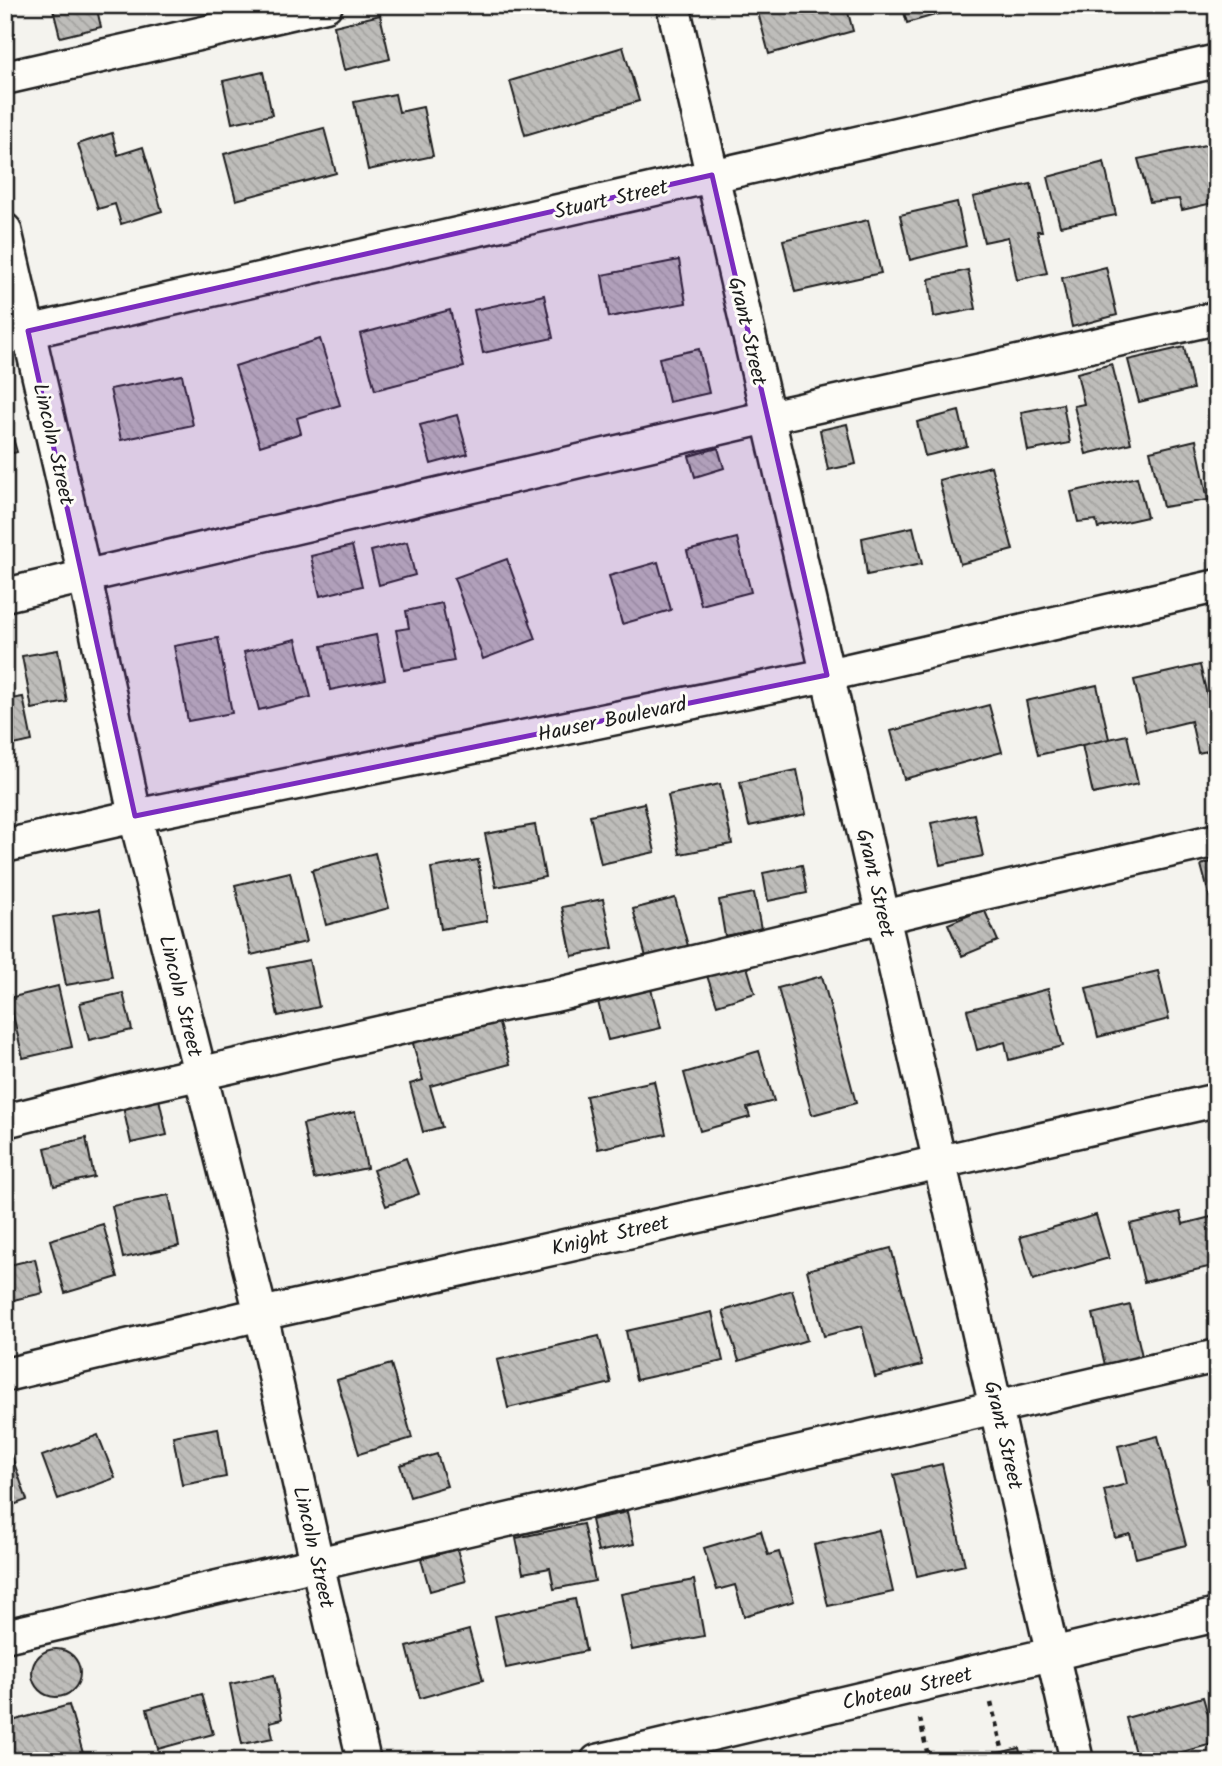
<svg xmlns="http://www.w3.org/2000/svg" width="1222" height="1766" font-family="Kalam,sans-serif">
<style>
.building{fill:url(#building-back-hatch);stroke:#1c1c1c;stroke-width:2}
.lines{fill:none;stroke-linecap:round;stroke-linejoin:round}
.minor-casing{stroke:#1c1c1c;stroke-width:37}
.path{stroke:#1c1c1c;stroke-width:4.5;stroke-dasharray:5 5;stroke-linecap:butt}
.minor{stroke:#fdfcf7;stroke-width:32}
.marked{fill:#7b2cbf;fill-opacity:0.2;stroke:#7b2cbf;stroke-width:5;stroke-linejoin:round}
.labels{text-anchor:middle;stroke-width:6;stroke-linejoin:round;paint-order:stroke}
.street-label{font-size:21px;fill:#1c1c1c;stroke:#fdfcf7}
</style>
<defs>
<pattern id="building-back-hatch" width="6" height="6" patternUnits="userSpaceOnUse" patternTransform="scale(1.75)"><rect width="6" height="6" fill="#bebdba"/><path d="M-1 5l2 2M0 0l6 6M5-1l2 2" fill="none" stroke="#a3a29f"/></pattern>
</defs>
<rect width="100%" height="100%" fill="#f4f3ee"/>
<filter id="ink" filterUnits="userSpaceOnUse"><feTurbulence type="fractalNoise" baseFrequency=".0143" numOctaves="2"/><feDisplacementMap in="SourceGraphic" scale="14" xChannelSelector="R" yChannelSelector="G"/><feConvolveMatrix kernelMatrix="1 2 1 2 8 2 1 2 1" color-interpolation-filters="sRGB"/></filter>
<g filter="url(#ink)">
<!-- building -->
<path class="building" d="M52,5H96L101,27L60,37Z
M756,5H846L853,31L769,54Z
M902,5H970L907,23Z
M380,15L390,59L344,70L334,26Z
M623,47L639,101L525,135L510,81Z
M263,72L272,115L232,123L223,81Z
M395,94L399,112L423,107L433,156L368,170L354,102Z
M324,128L336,173L236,200L224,154Z
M112,133L118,155L143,147L162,211L121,224L115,204L98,209L78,144Z
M1210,144L1217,172V202L1182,210L1179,199L1150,202L1138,159Z
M1104,162L1116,215L1060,226L1048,177Z
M1031,184L1042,231H1037L1047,273L1017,280L1008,237L984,242L973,197Z
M957,202L966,246L910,260L900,215Z
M868,220L881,273L795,292L783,240Z
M679,260L686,303L609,317L602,275Z
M1106,267L1117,315L1072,327L1062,278Z
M968,270L976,309L934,317L929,279Z
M544,295L553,338L483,353L474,310Z
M450,310L464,367L375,390L360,334Z
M320,339L340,405L297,418L301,433L260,446L235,366Z
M1184,347L1193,389L1139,402L1128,360Z
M699,349L709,393L669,402L659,358Z
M1112,364L1131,443L1086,454L1074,406L1084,404L1077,373Z
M182,375L193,425L121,440L110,389Z
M1063,404L1070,443L1028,451L1021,412Z
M5,411L17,452L5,455Z
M959,411L967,446L925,456L917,422Z
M457,415L468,454L431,464L420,425Z
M847,424L856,464L828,470L820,430Z
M1217,424V452L1210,425Z
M1196,440L1208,500L1163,507L1150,451Z
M718,448L724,468L695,477L689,456Z
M991,466L1013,550L960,564L939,480Z
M1137,477L1147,517L1098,528L1096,520L1078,522L1071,492Z
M913,527L922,564L867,575L862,538Z
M737,538L751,592L701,605L687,551Z
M407,542L415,575L379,585L371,551Z
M352,546L362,586L320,596L311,556Z
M507,559L536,639L483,659L454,578Z
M658,562L671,610L622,624L609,576Z
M442,603L454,661L404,670L396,630L409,628L406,611Z
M376,635L385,679L330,690L322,646Z
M218,638L232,713L188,721L174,646Z
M296,639L311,697L259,710L244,652Z
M58,650L67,702L32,709L22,656Z
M1200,665L1217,738V749L1198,753L1191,721L1146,732L1134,680Z
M1097,685L1109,739L1038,755L1026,701Z
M23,697L32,741L5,747V700Z
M989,705L1002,752L904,779L891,731Z
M1127,735L1138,784L1093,794L1082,745Z
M797,770L806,814L749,826L740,782Z
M720,784L732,844L680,854L668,795Z
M644,803L655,852L601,864L590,815Z
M974,814L983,856L940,865L931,823Z
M535,825L545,877L496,887L485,834Z
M375,853L389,908L326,925L312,870Z
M478,860L487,921L441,929L431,868Z
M1217,860V904L1212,906L1201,865Z
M802,865L807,893L768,901L763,873Z
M290,872L306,942L251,955L235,885Z
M754,893L761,929L725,936L719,900Z
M675,898L688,946L646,957L633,909Z
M603,899L613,948L572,956L562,907Z
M100,909L112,977L66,985L53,917Z
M984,909L998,941L962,956L948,924Z
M309,960L319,1007L278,1016L268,968Z
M745,960L755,993L717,1005L706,973Z
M1217,963V1000L1209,965Z
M1158,971L1169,1019L1098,1037L1086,988Z
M822,976L856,1103L812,1115L778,988Z
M650,985L661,1028L608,1040L597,998Z
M58,986L72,1047L23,1058L9,998Z
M1048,989L1063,1046L1009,1060L1005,1042L977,1050L967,1010Z
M123,993L132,1030L89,1040L80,1003Z
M497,1017L510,1064L430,1086L442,1127L423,1132L410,1084L423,1080L412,1040Z
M759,1051L774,1101L747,1108L750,1117L700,1131L684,1073Z
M654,1081L666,1134L598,1149L586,1096Z
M159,1099L167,1135L131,1143L123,1107Z
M355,1112L367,1168L314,1179L303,1124Z
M86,1138L94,1177L54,1186L45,1148Z
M406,1158L419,1194L386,1206L373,1170Z
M169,1195L179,1246L123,1258L112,1206Z
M1180,1212L1183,1224L1215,1216L1217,1223V1265L1144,1282L1130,1224Z
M1096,1215L1109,1258L1033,1280L1020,1237Z
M103,1224L118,1277L65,1293L50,1240Z
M891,1248L922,1365L875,1377L862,1326L824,1336L807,1270Z
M35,1259L43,1293L5,1302V1266Z
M792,1290L807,1340L739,1361L723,1311Z
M1130,1305L1142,1356L1105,1365L1093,1314Z
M712,1312L723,1361L636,1380L626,1331Z
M599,1336L611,1383L508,1408L497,1360Z
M391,1364L412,1438L359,1454L337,1380Z
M218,1428L226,1477L182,1485L173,1436Z
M98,1435L115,1478L58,1499L42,1456Z
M1158,1436L1186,1545L1136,1558L1130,1534L1115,1538L1104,1490L1127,1484L1118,1446Z
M11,1454L27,1500L5,1508V1456Z
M437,1454L447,1486L410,1497L400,1465Z
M942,1464L965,1565L917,1576L894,1475Z
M1217,1477V1519L1207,1479Z
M627,1512L634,1544L598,1552L591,1520Z
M583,1524L595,1581L554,1589L550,1568L523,1573L516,1538Z
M879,1530L893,1592L828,1606L814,1545Z
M761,1531L768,1555L779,1552L794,1601L744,1616L735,1585L717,1590L704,1548Z
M457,1549L466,1581L430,1591L421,1559Z
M694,1580L704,1636L632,1650L621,1594Z
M575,1599L586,1651L506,1668L495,1616Z
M469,1630L483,1680L420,1698L407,1647Z
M32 1673a24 24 0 1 1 48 0a24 24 0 1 1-48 0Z
M274,1675L282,1719L270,1722L273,1738L242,1744L230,1684Z
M202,1694L213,1734L158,1749L147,1709Z
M1203,1697L1216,1743L1148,1761H1137L1126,1718Z
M69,1705L85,1760L5,1761V1723Z
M1019,1748L1022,1761H965L1003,1752Z"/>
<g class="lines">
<!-- minor casing -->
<g class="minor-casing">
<path id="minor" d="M673,5C807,591 944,1175 1077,1761
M5,78L326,5
M5,230L85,577L135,816L261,1314L317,1563L364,1761
M5,337L1217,61
M5,595L768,417L1217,318
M5,846L135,816L827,675L1217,586
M5,1121L141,1087L510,1003L555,995L980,894L1217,840
M5,1375L261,1314L1217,1100
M5,1636L1217,1356
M597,1761L1217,1615"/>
</g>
<!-- path -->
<path class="path" d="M991,1703L1003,1752
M920,1719L929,1761"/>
<!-- minor -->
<use href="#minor" class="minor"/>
</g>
</g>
<!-- marked area -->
<path class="marked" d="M712,175L827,675L135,816L28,331Z"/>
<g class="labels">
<!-- street labels -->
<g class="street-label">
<text transform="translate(611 199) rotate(-13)" y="7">Stuart Street</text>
<text transform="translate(748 331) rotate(77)" y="7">Grant Street</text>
<text transform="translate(54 444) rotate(77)" y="7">Lincoln Street</text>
<text transform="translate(612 719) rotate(-12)" y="7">Hauser Boulevard</text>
<text transform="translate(876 883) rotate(77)" y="7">Grant Street</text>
<text transform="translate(181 996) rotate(76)" y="7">Lincoln Street</text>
<text transform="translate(610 1235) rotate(-13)" y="7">Knight Street</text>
<text transform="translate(1004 1435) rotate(77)" y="7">Grant Street</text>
<text transform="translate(314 1547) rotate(77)" y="7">Lincoln Street</text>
<text transform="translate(907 1688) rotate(-13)" y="7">Choteau Street</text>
</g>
</g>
<!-- margin -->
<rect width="1222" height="1766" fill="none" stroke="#fdfcf7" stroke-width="28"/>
<rect x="14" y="14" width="1194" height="1738" fill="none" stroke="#1c1c1c" stroke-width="2.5" filter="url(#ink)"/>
</svg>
